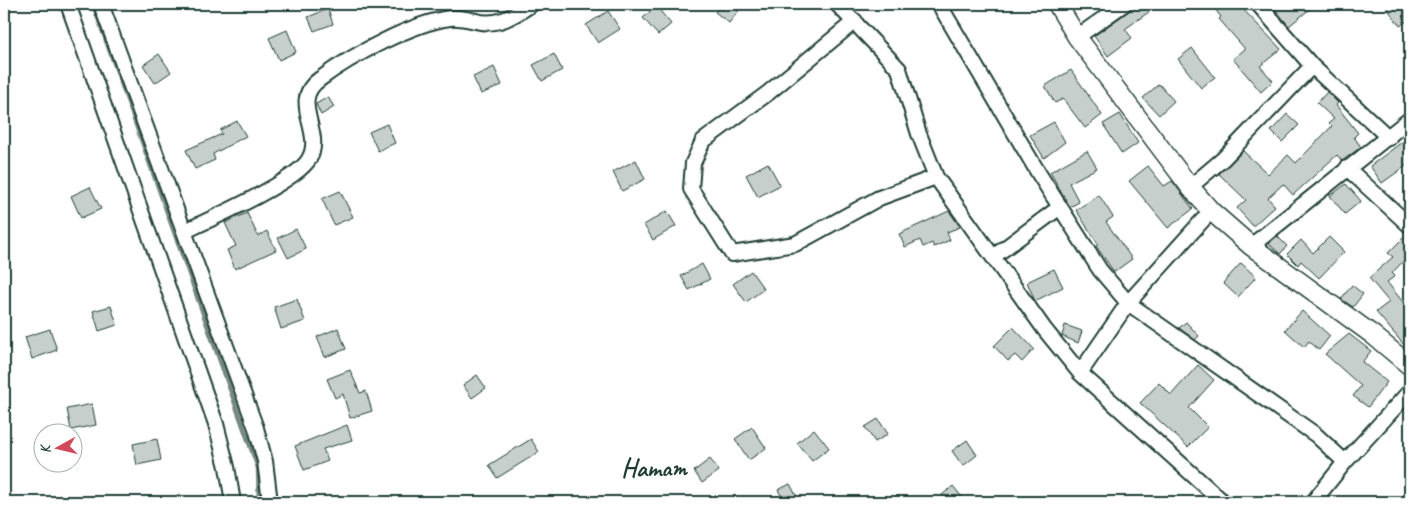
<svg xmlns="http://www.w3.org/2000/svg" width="1414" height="506" font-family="Caveat,sans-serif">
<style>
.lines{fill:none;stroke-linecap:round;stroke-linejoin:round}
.stream{stroke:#758883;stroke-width:4.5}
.building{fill:#c7cfcc;stroke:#1f3d34}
.minor-casing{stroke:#1f3d34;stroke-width:18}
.tertiary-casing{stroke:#1f3d34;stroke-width:21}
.minor{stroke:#fff;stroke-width:14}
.tertiary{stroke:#fff;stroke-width:18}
.labels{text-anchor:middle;stroke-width:4.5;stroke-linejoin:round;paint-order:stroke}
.district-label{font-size:25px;font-weight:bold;fill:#1f3d34;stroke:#fff}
</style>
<rect width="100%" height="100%" fill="#fff"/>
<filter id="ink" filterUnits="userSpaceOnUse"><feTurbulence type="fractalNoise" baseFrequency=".02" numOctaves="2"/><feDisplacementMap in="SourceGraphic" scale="10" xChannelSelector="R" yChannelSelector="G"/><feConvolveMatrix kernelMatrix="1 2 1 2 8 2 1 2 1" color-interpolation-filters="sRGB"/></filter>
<g filter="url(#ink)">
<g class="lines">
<!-- stream -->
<path class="stream" d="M93,4L258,468L259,502"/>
</g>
<!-- building -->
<path class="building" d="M722,4H731L739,10L729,23L715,12Z
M1133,4H1160L1125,29L1132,38L1108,56L1094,36L1129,11Z
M1211,4H1238L1281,49L1260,66L1273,81L1261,92L1233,59L1245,49L1219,19L1221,17Z
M1271,4H1316L1289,26Z
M1384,4H1410V19L1400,26Z
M656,6L671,24L658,35L643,18Z
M328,9L333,24L314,31L308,17Z
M608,11L620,29L598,43L586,25Z
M287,30L296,52L279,60L269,38Z
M1192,48L1215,77L1201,88L1178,59Z
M159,54L171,72L155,83L143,65Z
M554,54L562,70L542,81L533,65Z
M494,67L502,85L481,94L473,77Z
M1071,70L1102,115L1085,128L1063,99L1055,103L1045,86Z
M1159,84L1174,101L1159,115L1143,98Z
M1327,92L1338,103L1336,105L1358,133L1354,137L1361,147L1342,161L1337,155L1293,195L1283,184L1268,198L1275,206L1253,226L1237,208L1246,200L1219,174L1243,151L1268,174L1288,155L1296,163L1332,126L1329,123L1334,119L1317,103Z
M328,97L334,107L321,115L316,104Z
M1120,114L1138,143L1122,154L1103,124Z
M1287,114L1299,125L1282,142L1271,131Z
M237,121L246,136L213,154L215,160L195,169L186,150L222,134L220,130Z
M1054,122L1065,142L1044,158L1030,135Z
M387,124L395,143L378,151L369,132Z
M1410,136V163L1382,183L1370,166Z
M1087,151L1097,168L1069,183L1079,202L1070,207L1050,172Z
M636,160L645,179L622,191L613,172Z
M768,163L780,185L758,197L746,175Z
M1148,166L1164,186L1172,181L1193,209L1168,228L1129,181Z
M1346,184L1361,201L1345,214L1330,196Z
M90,187L101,209L81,218L71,196Z
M340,191L353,217L334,225L322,199Z
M1099,195L1113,217L1106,222L1132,259L1114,272L1096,246L1098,244L1076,210Z
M667,211L676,226L653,240L644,225Z
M949,211L960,227L947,232L950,240L934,247L932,243L923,247L920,240L905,247L899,234Z
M247,213L258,236L267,231L276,250L235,269L227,250L236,246L225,223Z
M296,229L306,249L288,258L278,238Z
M1407,234L1410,235V254L1392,273L1395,276L1387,282L1410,311V352L1376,312L1389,302L1369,278L1393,257L1388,253Z
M1277,236L1287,246L1280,254L1268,243Z
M1329,237L1344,252L1319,278L1301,261L1298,265L1287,254L1301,240L1313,253Z
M1241,263L1256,277L1238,297L1223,283Z
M702,264L710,279L689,290L681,276Z
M1054,269L1063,287L1035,301L1027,282Z
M751,271L764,289L746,302L733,284Z
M1352,285L1363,294L1353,307L1341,299Z
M297,299L305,321L281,329L274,307Z
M111,306L117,325L99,331L93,311Z
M1302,311L1330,336L1319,350L1309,341L1304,347L1285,330Z
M1186,322L1199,336L1195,340L1179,328Z
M1065,325L1082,331L1078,343L1062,336Z
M1013,327L1034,349L1022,362L1015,355L1008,361L994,346Z
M338,328L346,349L325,357L317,337Z
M50,329L57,350L32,359L25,337Z
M1349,334L1371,351L1362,362L1387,382L1368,407L1353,396L1361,386L1325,354Z
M1198,365L1214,380L1189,408L1208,427L1188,447L1140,403L1159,383L1171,395Z
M350,370L360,393L366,391L372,411L350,418L343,394L335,398L327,379Z
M477,375L486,388L472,398L463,385Z
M92,404L96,425L71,430L67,409Z
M878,419L888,434L875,442L865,427Z
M347,425L352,440L323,449L328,461L304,470L295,446Z
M752,427L766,448L749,460L735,439Z
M814,429L829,448L812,461L797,443Z
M157,439L161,460L137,465L133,444Z
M531,439L539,452L497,478L489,465Z
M967,440L977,455L963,466L952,451Z
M710,459L719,471L702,483L694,471Z
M790,484L797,497L785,502L778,490Z
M953,486L966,502H947L942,495Z"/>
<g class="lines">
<!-- minor casing -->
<g class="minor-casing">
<path id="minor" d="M68,4L216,424L227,467L233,502
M101,4L256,428L265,461L270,502
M837,4L899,69L919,134L936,177L1045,330L1080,373L1223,502
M939,4L1039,174L1100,270L1128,303L1316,435L1345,462
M1258,4L1312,66L1389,138
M855,21L768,93L703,141L693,163L691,189L732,254L795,244L879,198L936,177
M1077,37L1124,4
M1347,168L1410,226
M1190,187L1223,159L1312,66
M185,231C211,219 297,181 309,159C325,132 288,101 320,79C351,56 412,23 450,18C459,17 467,19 476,21C498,27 515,15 532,4
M1251,246L1410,119
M993,257L1060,207
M1080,373L1128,303L1211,211
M1313,502L1345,462L1410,391"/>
</g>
<!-- tertiary casing -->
<g class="tertiary-casing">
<path id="tertiary" d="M1057,4L1077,37L1190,187L1211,211L1251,246L1373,335L1410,366"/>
</g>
<!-- minor -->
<use href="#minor" class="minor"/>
<!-- tertiary -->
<use href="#tertiary" class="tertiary"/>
</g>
</g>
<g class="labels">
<!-- district labels -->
<g class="district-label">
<text x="654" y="476">Hamam</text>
</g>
</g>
<!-- margin -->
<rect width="1414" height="506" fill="none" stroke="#fff" stroke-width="20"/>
<rect x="10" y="10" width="1394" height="486" fill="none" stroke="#1f3d34" stroke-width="2" filter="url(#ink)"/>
<!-- north arrow -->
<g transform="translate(58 448) rotate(262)"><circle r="24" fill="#ffffff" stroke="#a5b1ae"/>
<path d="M0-4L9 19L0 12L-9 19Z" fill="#d1495b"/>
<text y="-8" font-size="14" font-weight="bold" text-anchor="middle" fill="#1f3d34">K</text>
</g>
</svg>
